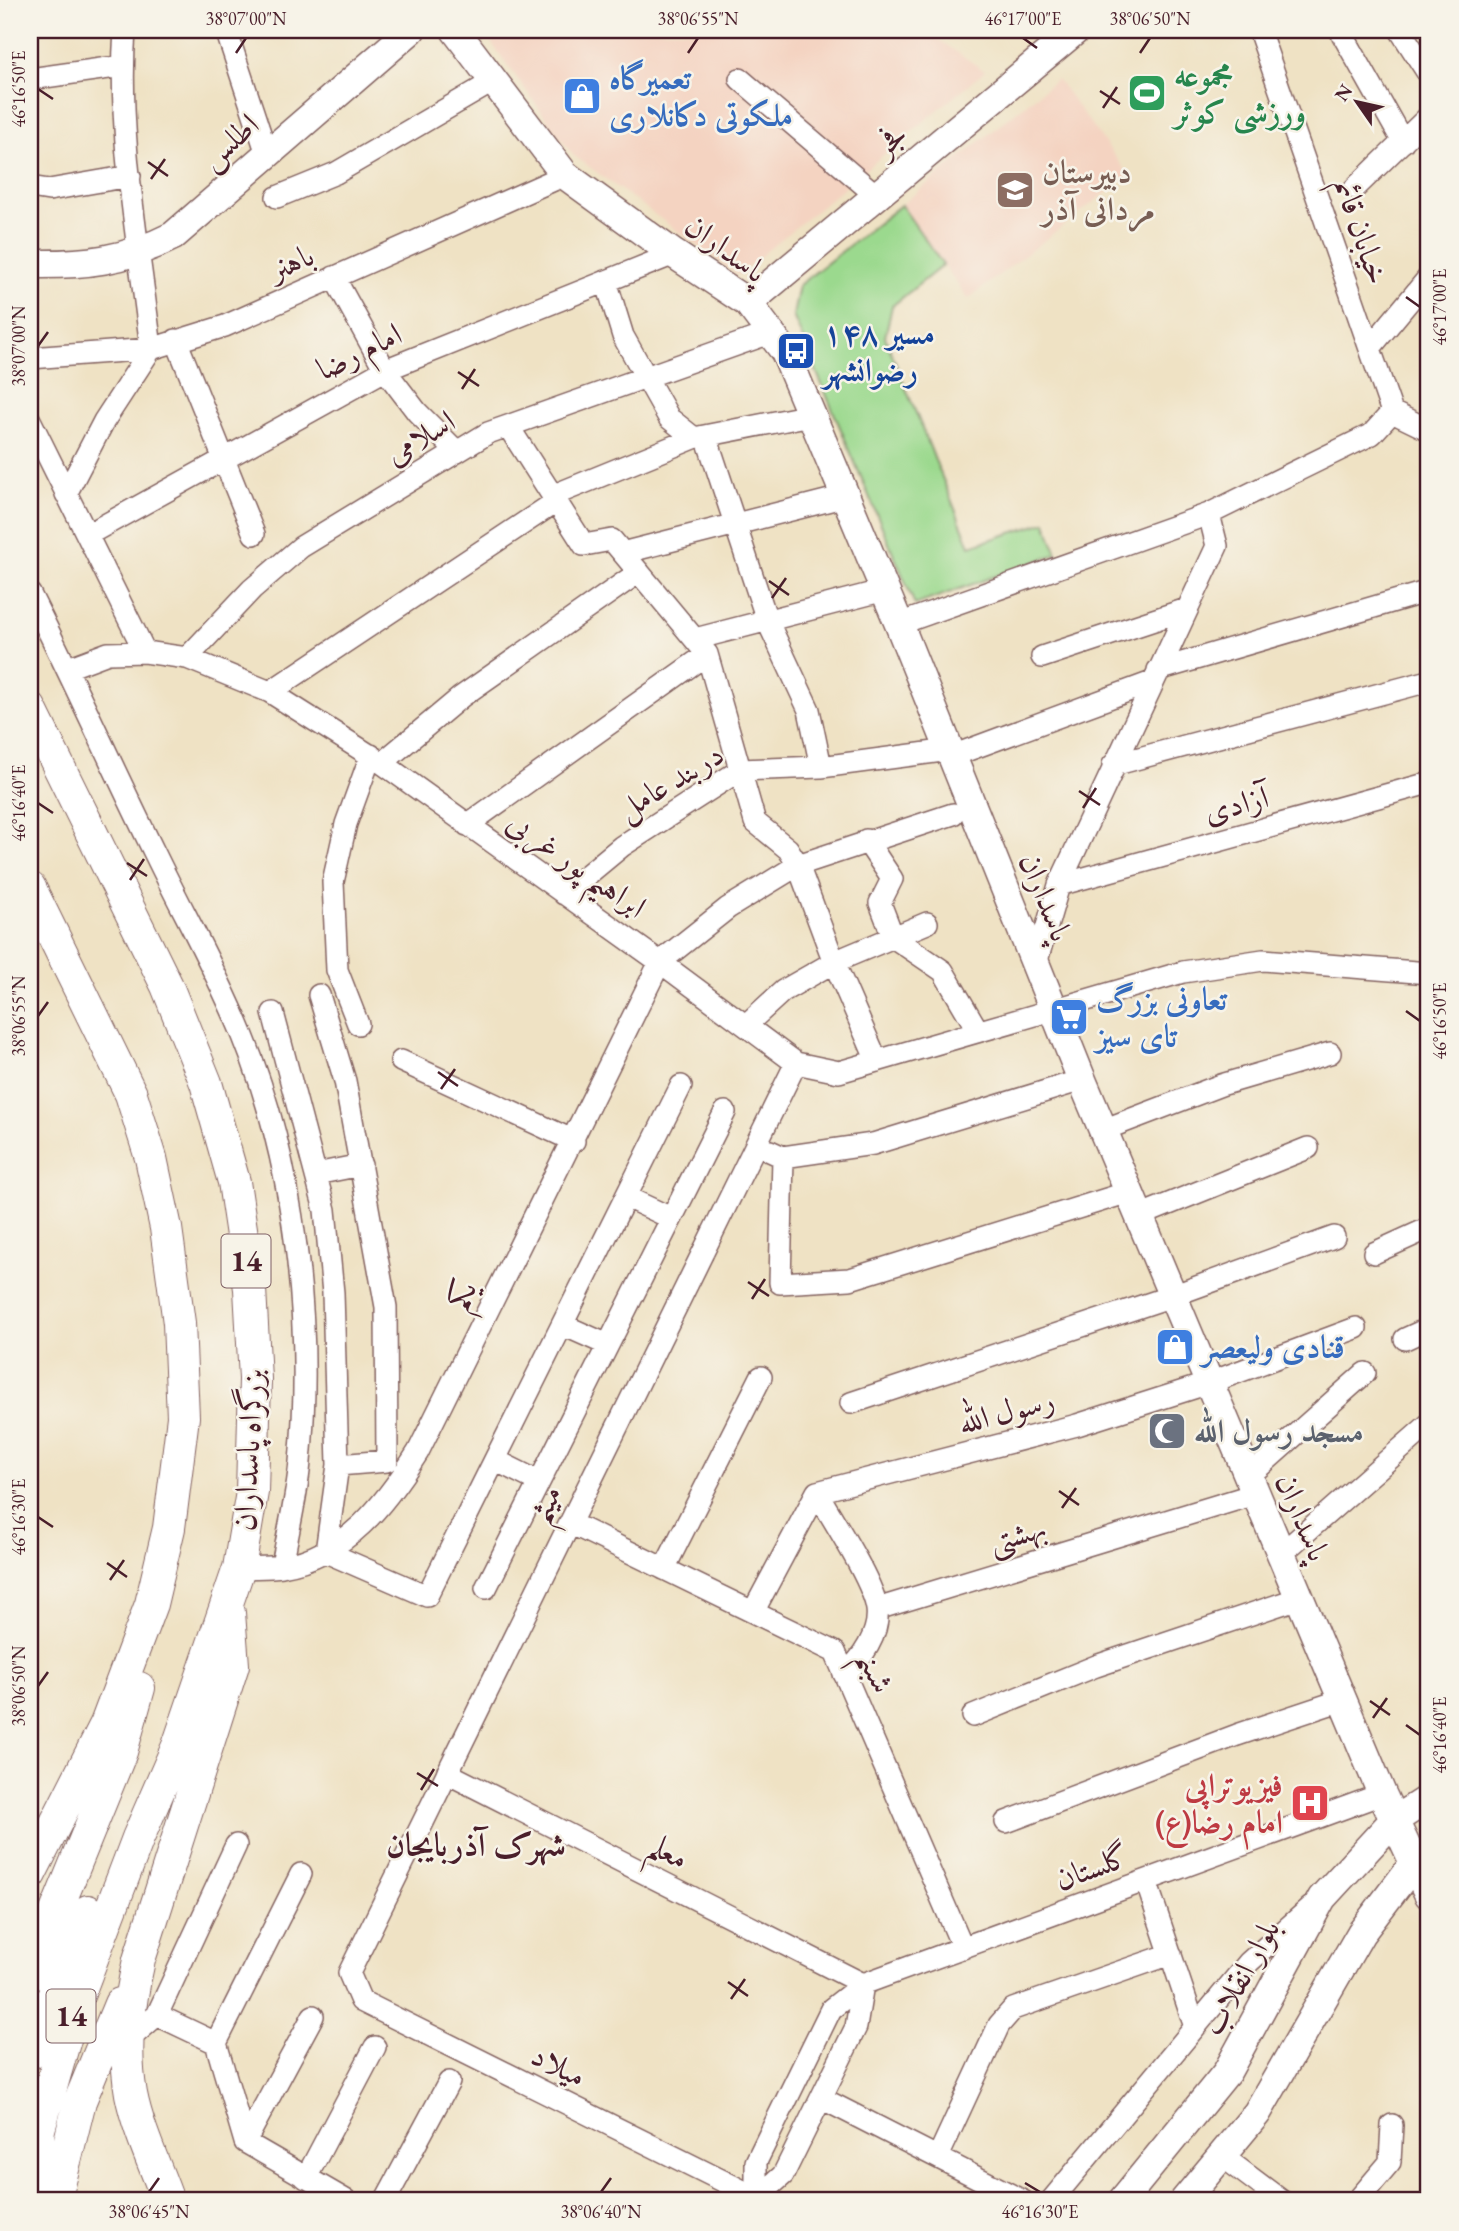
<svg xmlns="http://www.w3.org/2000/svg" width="1459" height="2231" font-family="'EB Garamond',Amiri,serif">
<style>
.built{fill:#f4d3c1}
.green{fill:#9bd98e;stroke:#727c5c;stroke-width:2}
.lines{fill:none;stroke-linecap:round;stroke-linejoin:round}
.minor-casing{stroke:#846361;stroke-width:24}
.major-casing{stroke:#846361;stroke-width:31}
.highway-casing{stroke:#846361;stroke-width:34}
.minor{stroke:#fff;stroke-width:21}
.major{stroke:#fff;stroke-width:28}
.highway{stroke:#fff;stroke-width:32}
.ticks{fill:none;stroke:#4a1f2b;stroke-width:2.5}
.labels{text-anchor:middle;stroke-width:5;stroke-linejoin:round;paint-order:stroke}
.shield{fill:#f7f3e8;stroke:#7e5f64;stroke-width:2}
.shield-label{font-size:30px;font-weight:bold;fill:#4a1f2b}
.leisure-label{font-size:32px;font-weight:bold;fill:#27864d;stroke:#f7f3e8;text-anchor:start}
.shop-label{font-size:32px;font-weight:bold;fill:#366cbe;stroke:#f7f3e8;text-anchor:start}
.street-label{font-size:32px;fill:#4a1f2b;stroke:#f7f3e8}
.education-label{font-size:32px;font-weight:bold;fill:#785e54;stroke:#f7f3e8;text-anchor:start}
.transit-label{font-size:32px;font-weight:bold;fill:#164399;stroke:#f7f3e8;text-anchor:start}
.worship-label{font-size:32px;font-weight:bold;fill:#5b616d;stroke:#f7f3e8;text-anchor:start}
.health-label{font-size:32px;font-weight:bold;fill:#be3a42;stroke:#f7f3e8;text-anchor:end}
.neighbourhood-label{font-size:33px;font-weight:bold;fill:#4a1f2b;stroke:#f7f3e8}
.neatline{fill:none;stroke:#4a1f2b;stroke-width:2.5}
.ticks-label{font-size:18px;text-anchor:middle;fill:#4a1f2b}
</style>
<rect width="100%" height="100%" fill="#f7f3e8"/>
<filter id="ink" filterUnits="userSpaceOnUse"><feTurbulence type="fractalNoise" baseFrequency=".0143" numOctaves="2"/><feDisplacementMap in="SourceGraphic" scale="14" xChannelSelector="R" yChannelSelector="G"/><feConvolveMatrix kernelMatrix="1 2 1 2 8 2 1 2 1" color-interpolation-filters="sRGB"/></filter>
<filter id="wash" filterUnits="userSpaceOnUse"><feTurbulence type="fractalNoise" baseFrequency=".00686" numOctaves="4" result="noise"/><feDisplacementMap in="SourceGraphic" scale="28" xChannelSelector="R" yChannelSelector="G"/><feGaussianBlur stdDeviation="1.57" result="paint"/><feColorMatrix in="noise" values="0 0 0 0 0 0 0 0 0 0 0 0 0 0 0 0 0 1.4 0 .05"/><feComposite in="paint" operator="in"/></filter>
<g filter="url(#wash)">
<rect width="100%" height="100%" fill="#efe2c4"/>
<!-- built -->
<path class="built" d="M482,30H924L985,71L738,275L573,155Z
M1057,79L1129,175L968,299L901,205Z"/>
<!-- green -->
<path class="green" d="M901,205L943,265L892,306L885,337L970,546L1046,522L1057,554L915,605L793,316L799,285Z"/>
</g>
<g filter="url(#ink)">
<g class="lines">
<!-- minor casing -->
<g class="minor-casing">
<path id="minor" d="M226,30L267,154
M1340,30L1403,142
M1400,30L1429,75
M30,79L123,66
M740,79L877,196
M30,187L49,190L130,176
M1355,188L1429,116
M277,197L336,173L494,81
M334,277L385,370L417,412L457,452
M606,281L623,336L669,418L694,438
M176,340L254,534
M1370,348L1429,277
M30,358L151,349L225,326L565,175
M1392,412L1429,430
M30,420L145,652
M508,426L584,545L612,540L707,654L755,822L788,849L798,865L834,962L877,1061
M706,436L767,620L809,710L821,767
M66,494L104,421L151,349C139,244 117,135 125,30
M554,495L694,438L811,415
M87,535L385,370L674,254
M626,552L846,496
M30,594C74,681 113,769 156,856C185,916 218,974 243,1036C295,1164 313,1324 300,1462C297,1496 288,1531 282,1566
M899,624L1209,514L1372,434L1392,412L1259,30
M695,639L885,590
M1042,657L1187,609
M187,658L252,589L301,547L488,433L770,333
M68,668L108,653L145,652L187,658L270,692L382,763L660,962L796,1063L839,1072L1183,972L1263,960L1429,973
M1158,670L1429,591
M270,692L557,501
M952,756L1152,682
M382,763L461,697L639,572
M1113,765L1429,681
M467,825L707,654
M866,840L892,879L880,903L893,937L943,971L978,1031
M1059,885L1429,783
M564,894L622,846L740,770L821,767L950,750
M1036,964L1059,885L1217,546L1209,514
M319,995L345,1081L386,1307L387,1461L338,1465
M273,1013L325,1210L333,1293L338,1465L326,1552L427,1596L681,1086
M358,1024L337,970L333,882L346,824L371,755
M746,1025L783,991L834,962L927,923
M401,1061L574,1141
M1103,1130L1221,1085L1330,1053
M770,1151L783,1157L873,1144L1082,1080
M783,1157L780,1283L850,1279L1129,1192
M316,1174L361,1165
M626,1197L671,1218
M1139,1216L1308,1148
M1374,1253L1429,1228
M563,1325L608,1345
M1405,1339L1429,1328
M851,1403L1172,1296L1334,1237
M495,1460L539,1482
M1248,1477L1365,1373
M817,1492L1077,1425L1209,1383L1356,1328
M817,1492C832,1519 873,1581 877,1609C880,1633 862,1660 844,1674
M570,1523L835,1652L963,1948
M1281,1554L1429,1424
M239,1568C253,1567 268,1568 282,1566C347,1555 385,1504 418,1452L660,962L728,908L798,865L953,814
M664,1569L761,1377
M486,1588L725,1112
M877,1609L1255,1494
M753,1612L817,1492
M973,1716L1096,1666L1299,1598
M447,1773L863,1984
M1006,1822L1237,1735L1342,1700
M1146,1881L1195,2027
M157,2015L236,1845
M127,2041L157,2015L216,2043L245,2142L347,2201
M216,2043L301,1874
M821,2098L1023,2201
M245,2142L313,2016
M1222,2156L1282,2201
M938,2157L999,2025L1013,2009L1171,1954
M306,2178L375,2047
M757,2198L361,2001L349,1973L796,1063
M757,2198L783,2175L821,2098L856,2027L863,1984
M385,2201L449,2082
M756,2201V2162L831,2009L863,1984L1382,1794
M1051,2201L1249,1962L1311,1907
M1357,2201L1390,2162L1392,2125"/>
</g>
<!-- major casing -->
<g class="major-casing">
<path id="major" d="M455,30L565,175L674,254L748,303L785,352L899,624L1082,1080L1382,1794L1429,1895
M30,264C84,265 124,261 173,236L411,30
M748,303L1076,30
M1122,2201L1227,2072L1322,1898L1393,1821L1429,1798
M1184,2201L1257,2113L1361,1933L1415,1862L1428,1853"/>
</g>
<!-- highway casing -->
<g class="highway-casing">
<path id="highway" d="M30,708L167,986L206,1083L234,1182L250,1289L255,1379L252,1492L239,1568L178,1746L138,1838L76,2001L39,2129L32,2201
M30,888L131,1094L151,1158L166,1228L179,1323L183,1417L169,1528L151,1604L106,1724L30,1874
M30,1975L121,1752L139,1688
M30,2053L88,1911
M55,2201L80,2101L120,2004
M168,2201C156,2167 138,2130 131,2094C123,2048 129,2004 139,1960L233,1665L229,1613"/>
</g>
<!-- minor -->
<use href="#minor" class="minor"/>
<!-- major -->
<use href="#major" class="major"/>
<!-- highway -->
<use href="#highway" class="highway"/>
</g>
</g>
<!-- ticks -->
<path class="ticks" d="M1023,38L1037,48M236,53L246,38M688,53L698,38M1140,53L1150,38M38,89L53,99M1100,91L1120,104M1103,108L1117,87M148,162L168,176M151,179L165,159M1406,297L1420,307M38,346L48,332M458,372L479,386M462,389L475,369M769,581L789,595M772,598L786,578M1079,791L1100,805M38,803L53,813M1083,808L1096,788M127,863L147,876M130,880L144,859M1406,1011L1420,1021M38,1016L48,1002M438,1072L458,1086M441,1089L455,1069M748,1282L769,1296M752,1299L765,1279M1059,1491L1079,1505M1062,1508L1076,1488M38,1517L53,1527M107,1563L127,1577M110,1580L124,1560M38,1686L48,1672M1370,1701L1390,1715M1373,1718L1387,1698M1406,1725L1420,1735M417,1773L438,1786M421,1790L434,1769M728,1982L748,1996M731,1999L745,1979M1025,2183L1040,2192M149,2192L159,2178M601,2192L611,2178"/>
<!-- icons -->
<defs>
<g id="stadium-square" transform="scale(2.0125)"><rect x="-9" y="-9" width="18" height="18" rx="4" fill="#2e9e5b" stroke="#f7f3e8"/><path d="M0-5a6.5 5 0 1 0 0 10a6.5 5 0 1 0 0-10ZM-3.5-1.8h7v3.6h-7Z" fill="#fff"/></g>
<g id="shop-square" transform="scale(2.0125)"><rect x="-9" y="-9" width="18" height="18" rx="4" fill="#3f7fe0" stroke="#f7f3e8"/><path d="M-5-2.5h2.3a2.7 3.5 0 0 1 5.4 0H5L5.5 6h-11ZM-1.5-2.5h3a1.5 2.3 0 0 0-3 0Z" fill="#fff"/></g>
<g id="school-square" transform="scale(2.0125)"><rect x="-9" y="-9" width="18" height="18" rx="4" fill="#8d6e63" stroke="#f7f3e8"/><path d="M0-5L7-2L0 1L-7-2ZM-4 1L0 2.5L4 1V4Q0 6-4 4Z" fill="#fff"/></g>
<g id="bus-square" transform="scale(2.0125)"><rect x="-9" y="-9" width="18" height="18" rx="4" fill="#1a4fb4" stroke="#f7f3e8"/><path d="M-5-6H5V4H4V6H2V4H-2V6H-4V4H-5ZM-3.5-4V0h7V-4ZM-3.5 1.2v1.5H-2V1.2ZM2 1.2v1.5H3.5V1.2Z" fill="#fff"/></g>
<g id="supermarket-square" transform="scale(2.0125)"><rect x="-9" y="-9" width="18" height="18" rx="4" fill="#3f7fe0" stroke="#f7f3e8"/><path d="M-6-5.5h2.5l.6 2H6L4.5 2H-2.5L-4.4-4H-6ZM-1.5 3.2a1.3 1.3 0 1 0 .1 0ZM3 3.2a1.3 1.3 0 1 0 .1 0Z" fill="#fff"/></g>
<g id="mosque-square" transform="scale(2.0125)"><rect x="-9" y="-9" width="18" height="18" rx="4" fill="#6b7280" stroke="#f7f3e8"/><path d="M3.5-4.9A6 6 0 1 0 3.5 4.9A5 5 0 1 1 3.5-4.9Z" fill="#fff"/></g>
<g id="hospital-square" transform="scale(2.0125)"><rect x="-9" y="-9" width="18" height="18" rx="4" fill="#e0444e" stroke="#f7f3e8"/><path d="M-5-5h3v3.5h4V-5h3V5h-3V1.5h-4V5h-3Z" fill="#fff"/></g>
</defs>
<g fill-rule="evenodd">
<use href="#stadium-square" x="1147" y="93"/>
<use href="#shop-square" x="582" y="96"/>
<use href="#school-square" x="1015" y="190"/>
<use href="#bus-square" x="796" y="351"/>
<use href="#supermarket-square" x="1069" y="1017"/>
<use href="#shop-square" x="1175" y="1347"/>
<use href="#mosque-square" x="1167" y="1431"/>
<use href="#hospital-square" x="1310" y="1803"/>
</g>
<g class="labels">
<!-- shield labels -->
<g class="shield">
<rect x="221.5" y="1234.5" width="49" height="53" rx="5"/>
<rect x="46.5" y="1989.5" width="49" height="53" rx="5"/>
</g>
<g class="shield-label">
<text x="246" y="1271">14</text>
<text x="71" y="2026">14</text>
</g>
<!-- leisure labels -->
<g class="leisure-label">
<text x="1174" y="86">مجموعه<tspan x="1174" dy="37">ورزشی کوثر</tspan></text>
</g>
<!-- shop labels -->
<g class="shop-label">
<text x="609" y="89">تعمیرگاه<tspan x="609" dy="37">ملکوتی دکانلاری</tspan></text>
<text x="1096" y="1010">تعاونی بزرگ<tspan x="1096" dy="37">تای سیز</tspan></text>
<text x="1202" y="1358">قنادی ولیعصر</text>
</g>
<!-- street labels -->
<g class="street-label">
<text transform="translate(890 139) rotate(-40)" y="11">فجر</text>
<text transform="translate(229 141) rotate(-41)" y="11">اطلس</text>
<text transform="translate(1362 231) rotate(71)" y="11">خیابان قائم</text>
<text transform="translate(726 248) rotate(36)" y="11">پاسداران</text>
<text transform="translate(291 262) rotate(-24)" y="11">باهنر</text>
<text transform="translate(359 351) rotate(-26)" y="11">امام رضا</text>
<text transform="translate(420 437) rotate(-31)" y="11">اسلامی</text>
<text transform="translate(670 781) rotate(-31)" y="11">دربند عامل</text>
<text transform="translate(1236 804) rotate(-15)" y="11">آزادی</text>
<text transform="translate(577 864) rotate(35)" y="11">ابراهیم پور غربی</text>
<text transform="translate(1046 897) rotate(68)" y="11">پاسداران</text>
<text transform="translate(461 1295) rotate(-63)" y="11">یکم</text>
<text transform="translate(1006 1411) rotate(-15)" y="11">رسول الله</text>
<text transform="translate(248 1450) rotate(-87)" y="11">بزرگراه پاسداران</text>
<text transform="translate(544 1504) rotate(-64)" y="11">میثم</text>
<text transform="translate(1303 1517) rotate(67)" y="11">پاسداران</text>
<text transform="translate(1017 1534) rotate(-17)" y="11">بهشتی</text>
<text transform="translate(876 1671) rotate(65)" y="11">شبنم</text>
<text transform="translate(669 1851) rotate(27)" y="11">معلم</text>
<text transform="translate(1092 1867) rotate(-20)" y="11">گلستان</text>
<text transform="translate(1240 1977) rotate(-61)" y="11">بلوار انقلاب</text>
<text transform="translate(559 2065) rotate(27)" y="11">میلاد</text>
</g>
<!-- education labels -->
<g class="education-label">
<text x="1042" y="183">دبیرستان<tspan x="1042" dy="37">مردانی آذر</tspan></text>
</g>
<!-- transit labels -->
<g class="transit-label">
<text x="823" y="344">مسیر ۱۴۸<tspan x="823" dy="37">رضوانشهر</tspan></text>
</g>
<!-- worship labels -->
<g class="worship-label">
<text x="1194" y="1442">مسجد رسول الله</text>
</g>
<!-- health labels -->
<g class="health-label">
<text x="1283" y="1796">فیزیوتراپی<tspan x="1283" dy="37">امام رضا(ع)</tspan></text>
</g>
<!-- neighbourhood labels -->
<g class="neighbourhood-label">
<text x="476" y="1856">شهرک آذربایجان</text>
</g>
</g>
<!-- margin -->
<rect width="1459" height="2231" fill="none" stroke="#f7f3e8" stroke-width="77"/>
<!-- north arrow -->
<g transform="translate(1357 102) rotate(304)" stroke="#f7f3e8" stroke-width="5" paint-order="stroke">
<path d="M0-5L12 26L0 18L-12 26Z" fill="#4a1f2b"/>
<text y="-10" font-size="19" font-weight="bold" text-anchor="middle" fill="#4a1f2b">N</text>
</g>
<rect x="38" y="38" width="1382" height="2154" class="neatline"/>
<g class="ticks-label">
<text x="246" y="25">38°07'00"N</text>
<text x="698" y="25">38°06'55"N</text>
<text x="1023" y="25">46°17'00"E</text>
<text x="1150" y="25">38°06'50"N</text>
<text transform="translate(19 89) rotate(-90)" y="6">46°16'50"E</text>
<text transform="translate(1440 307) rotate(-90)" y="6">46°17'00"E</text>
<text transform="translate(19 346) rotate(-90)" y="6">38°07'00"N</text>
<text transform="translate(19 803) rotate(-90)" y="6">46°16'40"E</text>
<text transform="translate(19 1016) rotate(-90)" y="6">38°06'55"N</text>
<text transform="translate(1440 1021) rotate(-90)" y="6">46°16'50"E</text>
<text transform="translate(19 1517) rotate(-90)" y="6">46°16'30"E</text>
<text transform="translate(19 1686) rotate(-90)" y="6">38°06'50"N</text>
<text transform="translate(1440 1735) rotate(-90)" y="6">46°16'40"E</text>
<text x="149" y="2218">38°06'45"N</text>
<text x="601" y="2218">38°06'40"N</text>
<text x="1040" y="2218">46°16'30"E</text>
</g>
</svg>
